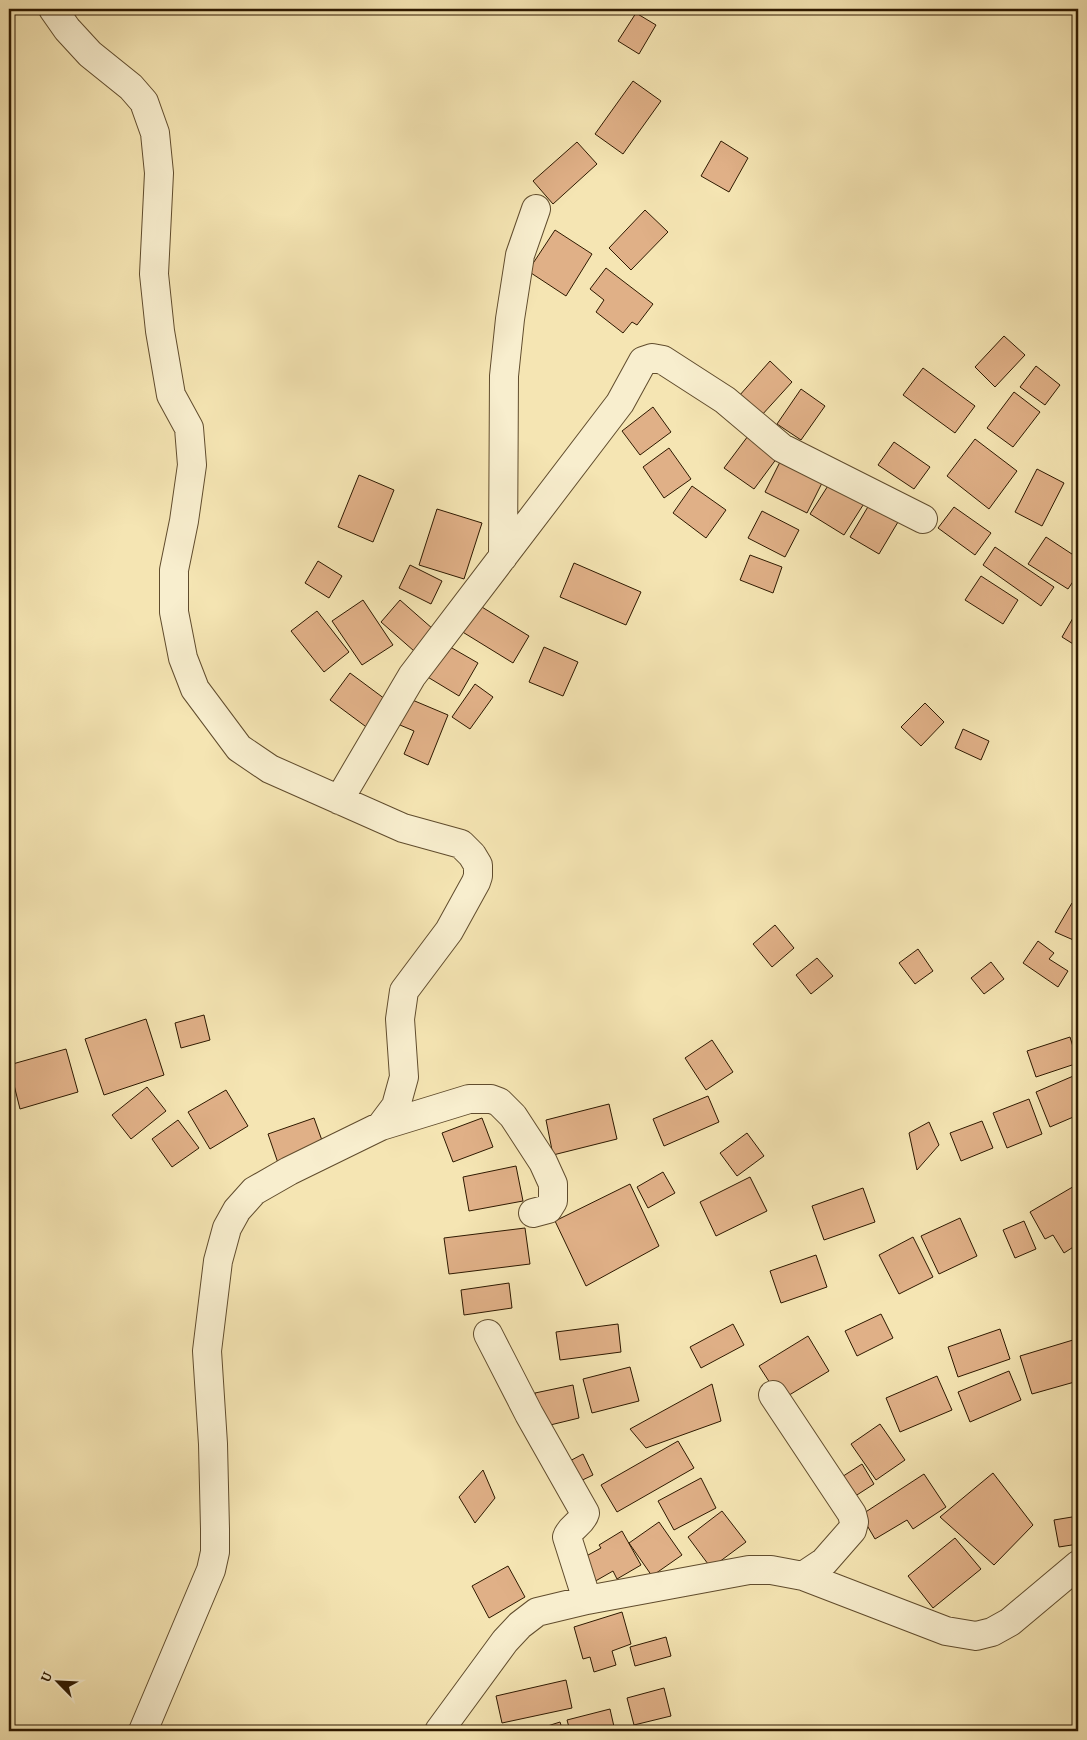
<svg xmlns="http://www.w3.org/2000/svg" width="1087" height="1740" font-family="Alegreya,serif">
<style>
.building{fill:#e0b087;stroke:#2e1900}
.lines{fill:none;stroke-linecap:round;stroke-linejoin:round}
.minor-casing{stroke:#604c2d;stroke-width:30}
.minor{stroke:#f8eece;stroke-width:28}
</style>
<rect width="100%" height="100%" fill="#f5e5b3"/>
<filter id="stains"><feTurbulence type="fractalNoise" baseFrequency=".004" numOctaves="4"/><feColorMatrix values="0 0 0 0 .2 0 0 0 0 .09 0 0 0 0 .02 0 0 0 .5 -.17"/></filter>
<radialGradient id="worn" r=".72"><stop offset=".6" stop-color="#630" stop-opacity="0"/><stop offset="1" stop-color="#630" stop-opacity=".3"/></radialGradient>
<!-- building -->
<path class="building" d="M636,13L656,25L639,54L618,41Z
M633,81L661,101L623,154L595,134Z
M721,141L748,158L729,192L701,176Z
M577,142L597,164L553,204L533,181Z
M645,210L668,232L631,270L609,248Z
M555,230L592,254L566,296L528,271Z
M606,268L653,304L637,325L632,322L623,333L596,312L604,300L590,289Z
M1004,336L1025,355L995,387L975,367Z
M770,361L792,382L761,416L739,396Z
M1036,366L1060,385L1045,405L1020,387Z
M923,368L975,406L955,433L903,395Z
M801,389L825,406L801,440L777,424Z
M1014,392L1040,412L1013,447L987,428Z
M653,407L671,432L640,455L622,431Z
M748,436L777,458L754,489L724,468Z
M975,439L1017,471L989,509L947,476Z
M894,442L930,467L914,489L878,465Z
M669,448L691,479L664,498L643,467Z
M782,458L824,479L807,513L765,492Z
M1037,469L1064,483L1042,526L1015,512Z
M359,475L394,490L373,542L338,527Z
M831,481L865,502L844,535L810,514Z
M692,486L726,510L706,538L673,513Z
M869,505L898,522L879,554L850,537Z
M954,507L991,533L975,555L938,528Z
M437,509L482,523L464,579L419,565Z
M762,511L799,530L785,557L748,538Z
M1046,537L1078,558V574L1068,589L1028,564Z
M995,547L1054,587L1041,606L983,565Z
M750,555L782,567L773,593L740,580Z
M318,561L342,576L329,598L305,583Z
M574,563L641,592L626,625L560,597Z
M410,565L442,581L431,604L399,588Z
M981,576L1018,600L1003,624L965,600Z
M363,600L393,645L362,665L332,621Z
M400,600L433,629L414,651L381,622Z
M477,604L529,636L513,663L461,631Z
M317,611L349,652L324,672L291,631Z
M1077,611H1078V647L1062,637Z
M445,644L478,663L459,696L426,676Z
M544,647L578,662L563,696L529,682Z
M350,673L389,702L369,729L330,700Z
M475,684L493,697L470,729L452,717Z
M410,699L448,715L428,765L404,754L414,731L400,725Z
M925,703L944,722L921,746L901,727Z
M963,729L989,741L981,760L955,748Z
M1072,903L1078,905V942L1055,932Z
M775,925L794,948L772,967L753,944Z
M1038,941L1054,953L1049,959L1068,971L1058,987L1023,963Z
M918,949L933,971L915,984L899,963Z
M817,958L833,976L811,994L796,975Z
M991,962L1004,979L984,994L971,978Z
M204,1015L210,1040L181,1048L175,1023Z
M146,1019L164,1075L104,1095L85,1039Z
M1070,1037L1078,1063L1036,1077L1027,1051Z
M712,1040L733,1072L706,1090L685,1058Z
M66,1049L78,1092L20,1109L9,1065Z
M1078,1074V1115L1050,1127L1036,1092Z
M147,1087L166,1111L131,1139L112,1115Z
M226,1090L248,1126L210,1149L188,1112Z
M708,1096L719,1122L664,1146L653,1119Z
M1029,1099L1042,1134L1007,1148L993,1113Z
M609,1104L617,1139L553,1155L546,1120Z
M314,1118L324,1146L278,1163L268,1134Z
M482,1118L493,1147L453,1162L442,1133Z
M178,1120L199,1148L172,1167L152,1139Z
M982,1121L993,1148L961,1161L950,1133Z
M929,1122L939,1145L917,1170L909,1133Z
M747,1133L764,1156L737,1176L720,1153Z
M516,1166L523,1201L469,1211L463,1177Z
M663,1172L675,1193L648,1208L637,1187Z
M750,1177L767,1211L716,1236L700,1202Z
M630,1184L659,1246L586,1286L555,1221Z
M1076,1185L1078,1189V1220L1075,1221L1078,1226V1244L1064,1253L1053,1235L1045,1239L1030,1212Z
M863,1188L875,1222L824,1240L812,1206Z
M960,1218L977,1256L939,1274L921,1236Z
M1024,1221L1036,1249L1015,1258L1003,1230Z
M525,1228L530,1264L449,1274L444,1238Z
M913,1237L933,1277L899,1294L879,1255Z
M816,1255L827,1287L781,1303L770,1271Z
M509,1283L512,1308L464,1315L461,1290Z
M881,1314L893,1338L857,1356L845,1331Z
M618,1324L621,1352L560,1360L556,1332Z
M733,1324L744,1345L701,1368L690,1347Z
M1000,1329L1010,1359L958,1377L948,1347Z
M808,1336L829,1371L781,1400L759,1366Z
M1073,1340L1078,1357V1381L1032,1394L1020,1356Z
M630,1367L639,1401L592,1413L583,1379Z
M1009,1371L1021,1400L970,1422L958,1392Z
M937,1376L952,1410L900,1432L886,1398Z
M712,1384L721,1421L646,1448L630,1429Z
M573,1385L579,1418L542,1427L535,1393Z
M880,1424L905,1460L876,1480L851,1444Z
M678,1441L694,1468L617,1512L601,1485Z
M583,1454L593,1475L574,1484L564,1464Z
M862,1464L874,1484L846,1502L834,1482Z
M483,1470L495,1498L475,1523L459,1497Z
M993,1473L1033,1525L994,1565L940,1517Z
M924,1474L946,1507L913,1529L907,1520L875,1539L861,1515Z
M701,1478L716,1508L674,1530L658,1501Z
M722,1511L746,1542L711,1568L688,1537Z
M1078,1516V1544L1059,1547L1054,1520Z
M659,1522L682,1555L652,1576L629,1543Z
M622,1531L641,1565L617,1579L613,1571L592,1583L579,1560L601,1548L599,1545Z
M955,1538L981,1569L933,1608L908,1576Z
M508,1566L525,1597L489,1618L472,1586Z
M622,1612L631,1644L612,1651L616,1665L594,1672L590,1657L583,1659L574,1627Z
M666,1637L671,1656L635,1666L630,1647Z
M566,1680L572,1708L502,1723L496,1696Z
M664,1688L671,1716L634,1725L627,1698Z
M610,1709L615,1731H570L567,1720Z
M560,1722L563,1731H532Z"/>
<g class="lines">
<!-- minor casing -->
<g class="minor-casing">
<path id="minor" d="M53,9L67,29L90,54L131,87L144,102L155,133L159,173L154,274L160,331L171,395L189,428L192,465L184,521L174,570V612L183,658L195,689L239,748L270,769L403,828L461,844L472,855L478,865V876L476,882L449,931L404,991L400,1019L404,1077L396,1106L381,1126
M503,557L504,376L510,319L520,255L536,209
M339,800L412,676L620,403L643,361L652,358L663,360L725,400L782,448L923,519
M488,1334L529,1414L585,1513C582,1524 570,1527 567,1537L587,1600
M773,1395L852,1514L854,1522L852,1530L824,1562L803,1576
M143,1731L211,1570L215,1552V1529L213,1444L207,1351L218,1261L227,1228L237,1210L254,1191L289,1171L381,1126L469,1099H491L499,1102L513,1116L543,1162L553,1184V1201L548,1209L533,1213
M439,1731L505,1641L520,1625L537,1612L587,1600L749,1570H771L803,1576L946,1631L976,1636L992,1632L1010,1622L1078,1565"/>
</g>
<!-- minor -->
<use href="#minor" class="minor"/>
</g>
<!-- margin -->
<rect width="1087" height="1740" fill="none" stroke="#f5e5b3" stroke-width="30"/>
<rect x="10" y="10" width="1067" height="1720" fill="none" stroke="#2e1900" stroke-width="2.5"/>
<rect x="15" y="15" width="1057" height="1710" fill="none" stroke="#2e1900"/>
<!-- north arrow -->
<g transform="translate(58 1682) rotate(294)" stroke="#f8eece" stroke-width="4" paint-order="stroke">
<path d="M0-4L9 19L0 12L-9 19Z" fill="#2e1900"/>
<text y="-8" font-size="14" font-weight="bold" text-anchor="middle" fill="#2e1900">U</text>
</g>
<rect width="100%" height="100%" filter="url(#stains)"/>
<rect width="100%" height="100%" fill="url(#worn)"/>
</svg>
